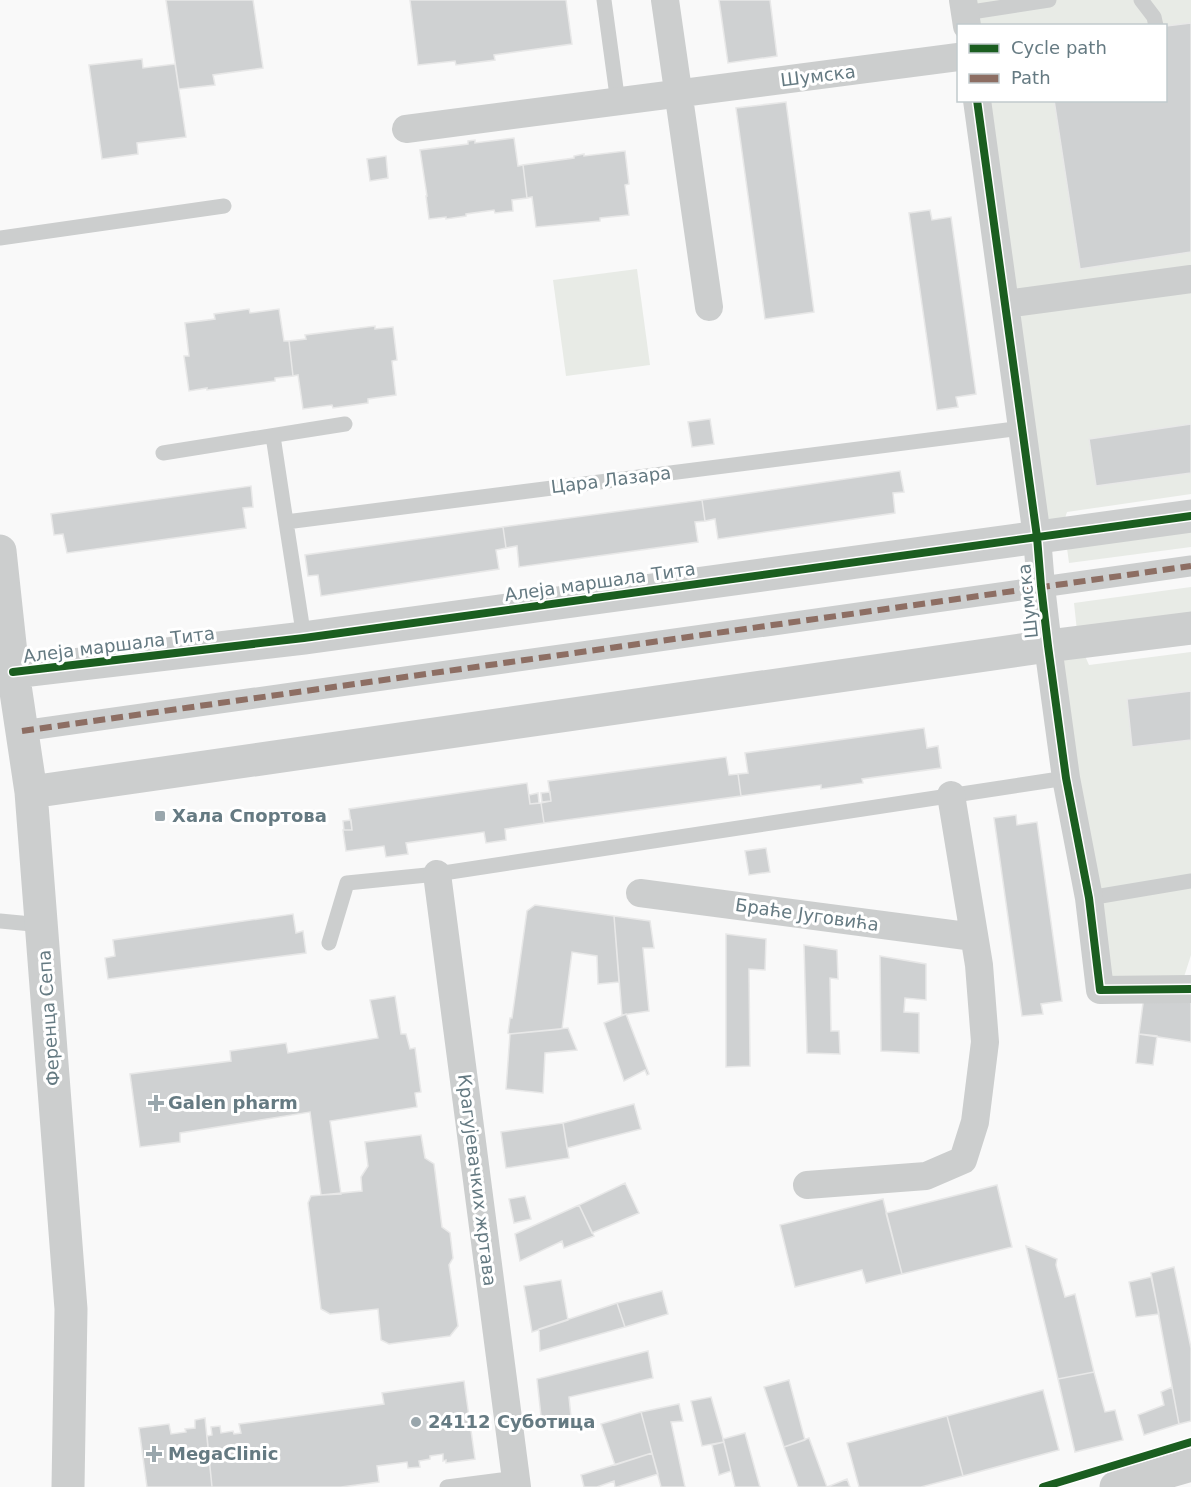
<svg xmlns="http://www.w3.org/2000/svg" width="1191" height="1487" font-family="'DejaVu Sans',sans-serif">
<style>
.green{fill:#e8ebe6}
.building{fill:#cfd1d2;stroke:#e8e8e8;stroke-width:1.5}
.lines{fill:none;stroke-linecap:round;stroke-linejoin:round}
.service{stroke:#cccece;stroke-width:15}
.pedestrian{stroke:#cccece;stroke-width:21}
.minor{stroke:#cccece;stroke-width:28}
.tertiary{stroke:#cccece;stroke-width:33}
.quiet{stroke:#8d6e63;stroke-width:6;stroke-dasharray:12 6;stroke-linecap:butt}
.cycleway-casing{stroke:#fff;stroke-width:11}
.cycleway{stroke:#1b5e20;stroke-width:8}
.poi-dot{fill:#99a6ac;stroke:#fff;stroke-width:2}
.labels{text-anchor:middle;stroke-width:6;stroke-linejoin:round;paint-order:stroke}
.street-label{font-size:18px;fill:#657a82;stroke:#fff}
.poi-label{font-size:18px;font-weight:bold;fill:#657a82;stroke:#fff;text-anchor:start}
</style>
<rect width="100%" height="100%" fill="#f9f9f9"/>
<!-- green -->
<path class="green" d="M976,0H1191V494L1067,512L1062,527L1047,528L989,101L1166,100V26L979,25Z
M637,269L650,365L566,376L553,280Z
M1191,524V547L1069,563L1066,541Z
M1191,587V616L1077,631L1074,603Z
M1081,647L1089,665L1191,652V955L1184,977L1106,981L1058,652Z"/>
<!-- building -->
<path class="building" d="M166,0H253L263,68L213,75L215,85L179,89Z
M410,0H566L572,44L494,55L495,60L456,65L455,61L418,65Z
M719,0H770L777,56L728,63Z
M1191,23V252L1080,269L1054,100H1166V26Z
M142,59L143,68L175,64L186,137L137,143L138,154L102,159L89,65Z
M786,102L814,312L765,319L736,108Z
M514,138L518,166L523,165L527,198L512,200L513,211L495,213L494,210L466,214V216L446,219V217L429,219L426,196H427L420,150L468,144V141L475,140V143Z
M625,151L629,184L625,185L629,215L600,218V221L536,227L532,197L527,198L523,165L574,158V156L584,154V156Z
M386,156L388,178L370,181L367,159Z
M930,210L932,220L951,217L976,394L956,397L958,407L937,410L909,213Z
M249,309L250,313L279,309L284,341H289L293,376L275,378V381L207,390V388L189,391L184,356H189L185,323L215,319L214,314Z
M375,326V329L393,327L397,360L392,361L396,395L368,399V403L333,408L332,405L303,409L298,375L293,376L289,341L306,339L305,335Z
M710,419L714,444L692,447L688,422Z
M1191,424V473L1096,486L1089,439Z
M900,471L904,492L893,493L895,513L718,539L715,519L705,521L702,500Z
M251,486L253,507L243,508L246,528L67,553L63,534L54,535L51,514Z
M702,500L705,521L695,522L698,542L519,567L517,546L506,548L503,527Z
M503,527L506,548L496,550L499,569L321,596L318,575L308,576L305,555Z
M1191,691V740L1132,747L1127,699Z
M924,728L927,748L938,746L941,768L862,779L863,783L821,789V785L741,796L738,774L748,773L745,753Z
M726,757L729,775L738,774L741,796L544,823L541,803L551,801L548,781Z
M527,783L530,804L541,803L544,823L505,829L506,840L486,843L484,832L406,843L408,854L386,857L384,846L346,851L343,830H352L349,809Z
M550,792L551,801L542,802L541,793Z
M538,793L539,803L530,804L529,795Z
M1016,815L1017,825L1037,822L1062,1001L1041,1004L1043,1014L1022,1016L994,818Z
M351,820L352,830H344L343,821Z
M766,848L770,872L749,875L745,851Z
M535,905L614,916L619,982L598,984L597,956L572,952L562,1029L510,1034L508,1033L510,1018H512L527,911Z
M293,914L296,933L303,931L306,953L108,979L105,958L115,956L113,940Z
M614,916L650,921L654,948H643L649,1011L622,1015Z
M726,934L766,939L765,970L749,969L750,1066L726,1067Z
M804,945L837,950L838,979L830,978L831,1031H839L840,1054L807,1053Z
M880,956L926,964V1000L905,998L904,1012L919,1013V1053L881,1051Z
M395,996L401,1034H406L410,1049L415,1048L421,1092L415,1093L417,1107L330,1121L341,1194L321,1195L310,1112L180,1133V1142L140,1147L130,1074L231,1061L230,1051L286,1043L288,1053L378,1038L370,1000Z
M1144,996L1191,1002V1042L1139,1034Z
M626,1014L649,1074L647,1075L645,1070L624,1081L604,1023Z
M568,1028L577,1050L545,1053L543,1093L506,1089L510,1034Z
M1139,1034L1157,1036L1153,1065L1136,1063Z
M634,1104L641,1129L567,1148L563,1123Z
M563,1123L569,1158L506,1168L501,1132Z
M421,1135L425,1158L434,1164L442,1227L450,1233L453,1258L449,1265L458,1326L450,1336L389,1344L381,1340L378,1309L330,1314L321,1309L308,1203L311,1196L362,1191L361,1177L368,1166L365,1142Z
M625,1183L639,1213L592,1233L579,1205Z
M997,1185L1012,1247L902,1274L886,1213Z
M525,1196L531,1219L514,1223L509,1199Z
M883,1199L902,1274L866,1283L862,1270L795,1287L780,1225Z
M579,1205L594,1236L564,1248L562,1241L520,1261L515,1234Z
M1026,1246L1057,1259L1056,1265L1065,1297L1075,1294L1094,1372L1058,1379Z
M1174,1267L1191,1348V1421L1179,1424L1151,1273Z
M1151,1277L1159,1314L1136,1317L1129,1282Z
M561,1280L568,1320L532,1332L524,1286Z
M662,1291L668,1314L625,1327L617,1303Z
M617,1303L625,1327L540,1351L539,1329Z
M648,1351L653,1378L569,1397L571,1417L542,1425L537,1379Z
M1094,1372L1105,1412L1115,1410L1123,1440L1075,1452L1058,1379Z
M789,1380L805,1440L784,1447L764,1387Z
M464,1381L475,1459L446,1463V1460L443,1461V1454L430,1456V1459L419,1461L420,1467L408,1468L407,1462L377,1466L379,1482L341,1487H212L207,1436L212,1435L211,1427L220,1426L221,1433L233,1431L234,1434L241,1433L239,1424L384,1404L382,1393Z
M1172,1387L1179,1424L1144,1435L1138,1415L1164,1405L1161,1392Z
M1043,1390L1059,1450L963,1476L947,1416Z
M711,1397L724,1442L702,1446L691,1401Z
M679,1404L683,1421L671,1422L685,1487H661L641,1412Z
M641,1412L652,1453L615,1465L601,1424Z
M947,1416L963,1476L921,1487H859L847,1443Z
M205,1418L212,1487H147L139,1428L169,1424L171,1434L186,1432L185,1429L195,1428V1420Z
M745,1433L760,1487H735L723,1439Z
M809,1438L827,1487L847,1479L850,1487H798L784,1447Z
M724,1442L731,1471L719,1475L712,1445Z
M652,1453L658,1474L617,1487H615L614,1481L597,1487H584L581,1475Z"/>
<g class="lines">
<!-- service -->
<path class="service" d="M604,0L618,103
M1141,0L1154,17L1156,26
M965,13L1049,0
M0,238L224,206
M273,436L286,522L1022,428
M163,453L345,424
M286,522L304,638
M1089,898L1191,881
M0,921L42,925
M329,943L347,883L437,874L1066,778
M447,1487L516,1478"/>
<!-- pedestrian -->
<path class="pedestrian" d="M22,731L1191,566"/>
<!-- minor -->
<path class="minor" d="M665,0L709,307
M963,0L967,26
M977,100L1037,537L1041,586L1048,646L1066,778L1089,898L1100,990L1191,989
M406,129L958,57
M1005,304L1191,279
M437,874L517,1487
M640,893L974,937
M807,1185L926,1176L963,1160L975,1122L985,1042L979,965L951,795"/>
<!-- tertiary -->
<path class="tertiary" d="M0,551L13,672L31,792L71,1309L68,1487
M13,672L304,638L1191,516
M31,792L1048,646L1191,628
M1116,1487L1191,1465"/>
<!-- quiet -->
<path class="quiet" d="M22,731L1191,566"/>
<!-- cycleway casing -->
<g class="cycleway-casing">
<path id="cycleway" d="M977,100L1037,537L1041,586L1048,646L1066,778L1089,898L1100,990L1191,989
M13,672L304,638L1191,516
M1043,1487L1191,1442"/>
</g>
<!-- cycleway -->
<use href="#cycleway" class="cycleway"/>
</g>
<!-- markers -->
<g class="poi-dot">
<rect x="154" y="810" width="12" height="12" rx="3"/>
<path d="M153 1094h6v6h6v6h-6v6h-6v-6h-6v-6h6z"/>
<circle cx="416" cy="1422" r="6"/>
<path d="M151 1445h6v6h6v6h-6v6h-6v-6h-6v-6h6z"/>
</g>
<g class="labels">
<!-- street labels -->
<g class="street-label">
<text transform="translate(818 76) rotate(-7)" y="6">Шумска</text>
<text transform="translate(611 480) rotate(-7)" y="6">Цара Лазара</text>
<text transform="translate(600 582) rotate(-8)" y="6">Алеја маршала Тита</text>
<text transform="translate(1028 601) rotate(-96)" y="6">Шумска</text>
<text transform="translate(119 645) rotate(-7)" y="6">Алеја маршала Тита</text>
<text transform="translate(807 915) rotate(8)" y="6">Браће Југовића</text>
<text transform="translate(49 1018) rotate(-94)" y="6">Ференца Сепа</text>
<text transform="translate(477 1180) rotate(83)" y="6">Крагујевачких жртава</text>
</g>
<!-- poi labels -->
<g class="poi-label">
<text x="172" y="822">Хала Спортова</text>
<text x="168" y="1109">Galen pharm</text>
<text x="428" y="1428">24112 Суботица</text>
<text x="168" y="1460">MegaClinic</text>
</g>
</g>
<!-- legend -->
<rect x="957" y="24" width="210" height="78" fill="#ffffff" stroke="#c1cacd" stroke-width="1.5"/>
<rect x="969" y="44" width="30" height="9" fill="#1b5e20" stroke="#c1cacd" stroke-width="1.5"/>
<text x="1011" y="54" font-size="18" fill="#657a82">Cycle path</text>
<rect x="969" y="74" width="30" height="9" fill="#8d6e63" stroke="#c1cacd" stroke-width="1.5"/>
<text x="1011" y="84" font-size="18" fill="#657a82">Path</text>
</svg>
